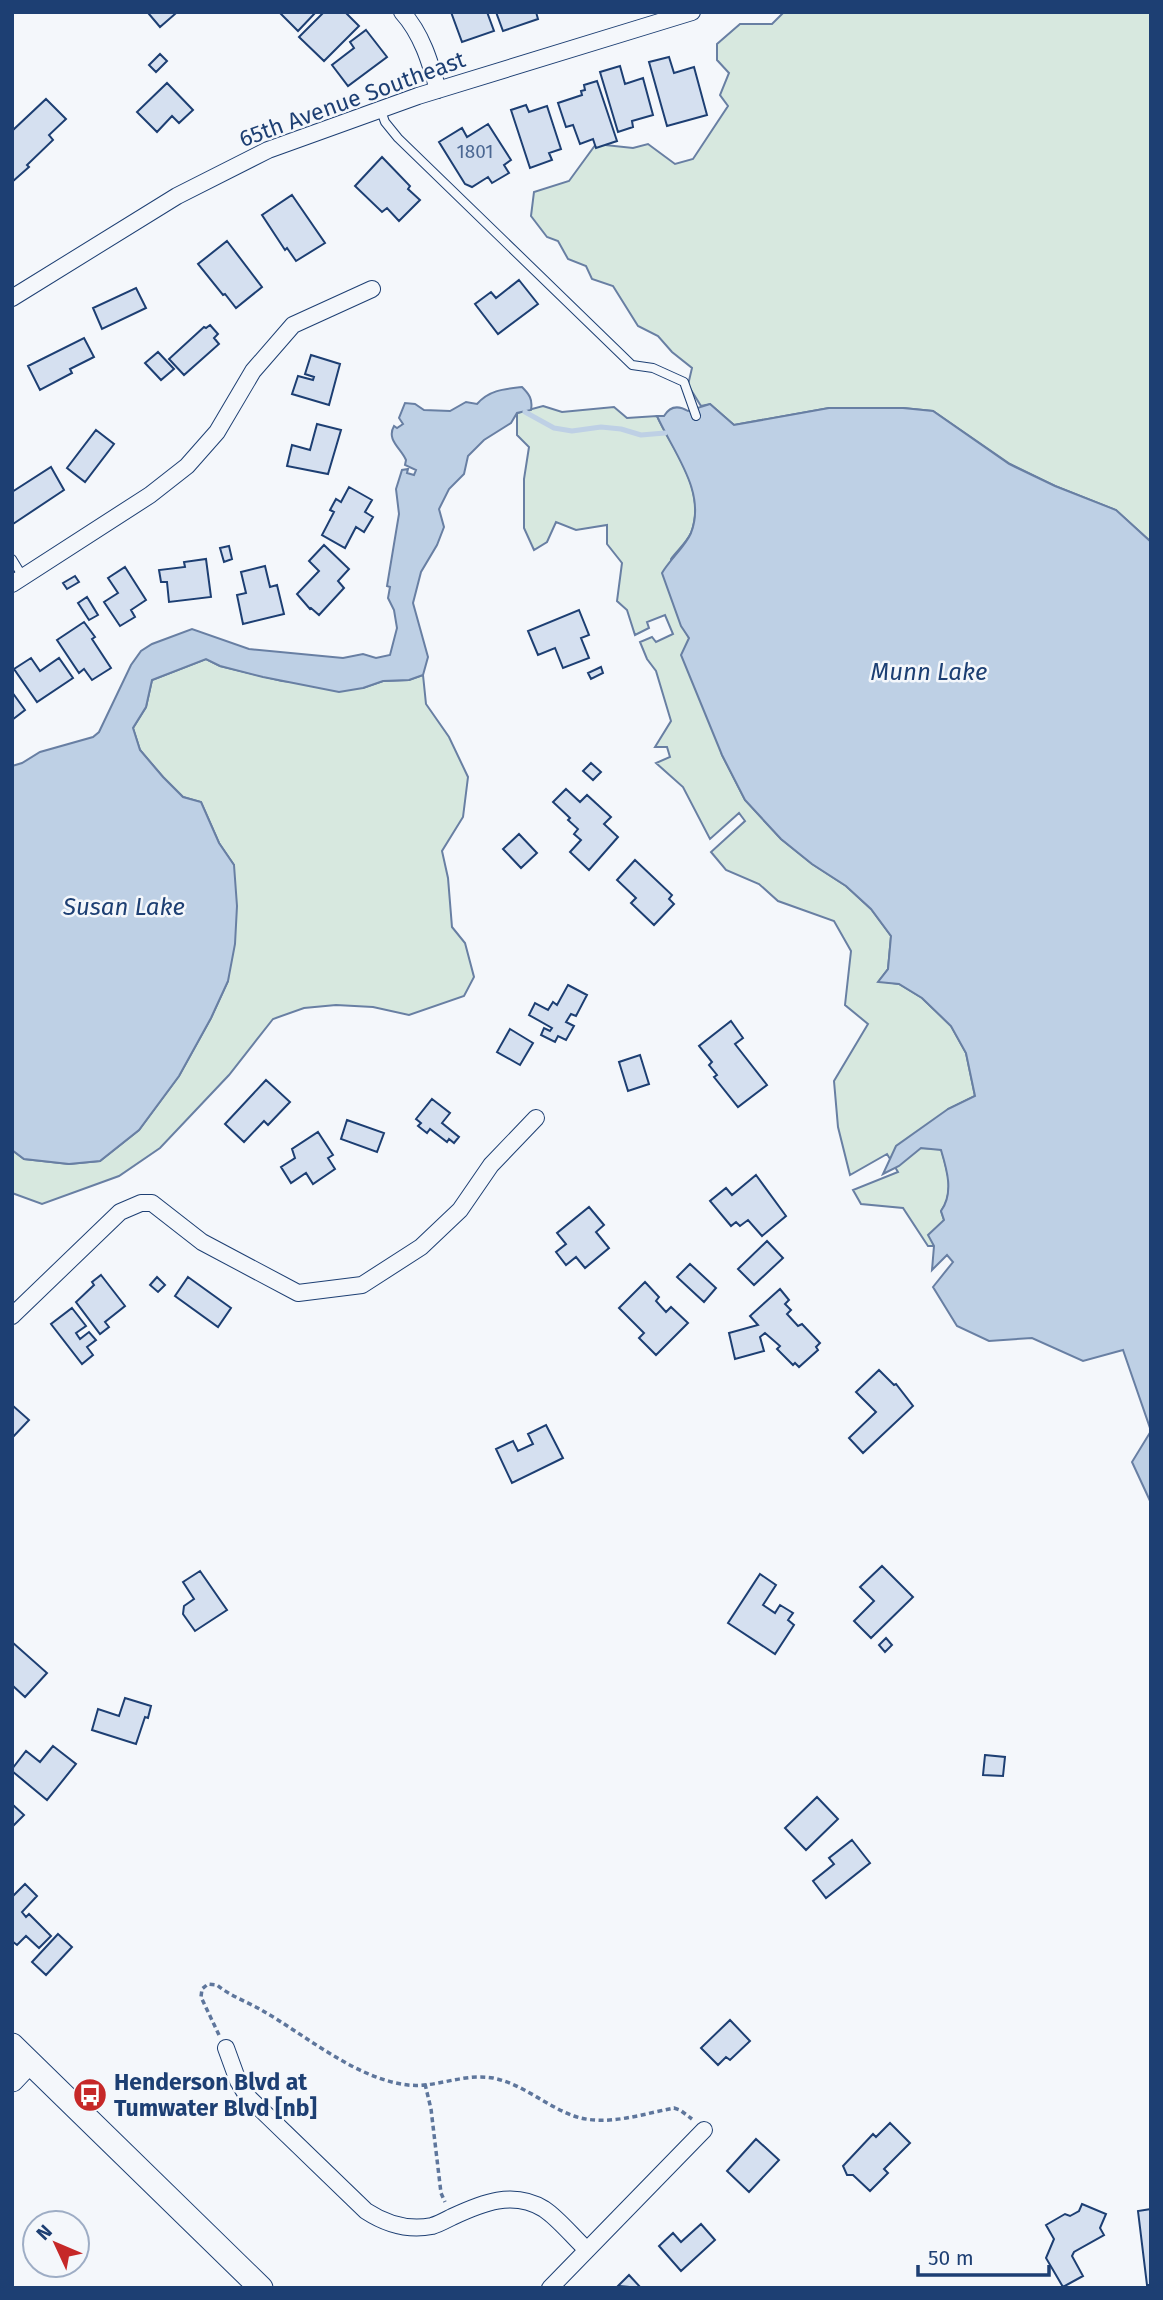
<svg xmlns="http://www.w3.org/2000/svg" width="1163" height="2300" font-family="'Fira Sans',sans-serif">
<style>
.green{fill:#d7e8df;stroke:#687fa3;stroke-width:2}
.water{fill:#bed0e5;stroke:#687fa3;stroke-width:2}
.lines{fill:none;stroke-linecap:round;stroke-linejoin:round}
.stream{stroke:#bed0e5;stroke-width:5}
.building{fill:#d5e0f0;stroke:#1d3f73;stroke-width:2}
.lane-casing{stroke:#1d3f73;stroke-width:10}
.street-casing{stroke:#1d3f73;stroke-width:18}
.secondary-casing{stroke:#1d3f73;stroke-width:25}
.path{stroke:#5e769c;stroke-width:3.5;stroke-dasharray:5 3.5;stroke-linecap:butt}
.lane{stroke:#f4f7fb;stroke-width:8}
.street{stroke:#f4f7fb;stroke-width:16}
.secondary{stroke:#f4f7fb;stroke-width:23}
.labels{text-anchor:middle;stroke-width:5;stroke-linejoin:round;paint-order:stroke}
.number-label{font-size:19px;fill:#4b6792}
.street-label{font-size:23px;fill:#1d3f73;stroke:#f4f7fb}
.poi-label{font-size:23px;font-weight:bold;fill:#1d3f73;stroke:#f4f7fb;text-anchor:start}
.water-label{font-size:24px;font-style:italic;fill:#1d3f73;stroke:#f4f7fb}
</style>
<rect width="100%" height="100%" fill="#f4f7fb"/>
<!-- green -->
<path class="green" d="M784,12H1151V542L1116,510L1055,486L1010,464L933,411L903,408H829L734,425L710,404L701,406L688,385L692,368L672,352L658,336L638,326L613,286L592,279L586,266L568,259L558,241L547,237L531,216L534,192L569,181L596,144L633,148L648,144L675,164L693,159L728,106L720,95L729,73L717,60V44L740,24H772Z
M543,406L562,412L614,407L627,418L657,416C674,452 707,491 691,533C687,542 677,551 671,559C673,587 674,614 689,638L722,755L745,800L781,839L812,864L846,886L871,909L891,936L888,969L879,981L899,984L922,998L951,1026L966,1053L975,1096L948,1109L921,1148L941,1149C947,1169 955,1193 941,1211L944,1220L934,1246H928L903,1208L861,1204L853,1190L898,1172L887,1154L850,1175L838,1127L834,1081L868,1024L845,1005L851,951L834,921L778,901L759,884L726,870L711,852L745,821L739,813L710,839L683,787L656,763L670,757L667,747H655L671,721L656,671L647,659L640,642L652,637L656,642L673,634L665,615L647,622L649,628L635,635L627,610L617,601L622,563L607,544V525L576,530L556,522L547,542L534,550L524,528V479L529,447L517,435V413Z
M206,659L220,666L282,681L363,688L383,681L409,680L423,675L426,704L449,737L468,777L463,817L442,851L448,878L452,927L465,943L474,977L464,996L409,1015L373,1007L336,1005L304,1008L273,1019L229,1075L160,1148L119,1176L42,1204L12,1193V1150L24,1159L69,1164L100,1161L139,1130L179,1076L211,1018L228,981L234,865L219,843L201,802L183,797L163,777L140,750L133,728L146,707L152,680Z"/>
<!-- water -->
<path class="water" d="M522,387C529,394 533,399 531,410L517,413L511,423L484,440L468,456L464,474L449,489L439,509L444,527L437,545L421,572L413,603L428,657L423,675L409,680L383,681L363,688L339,692L263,677L220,666L206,659L152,680L146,707L133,728L140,750L163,777L183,797L201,802L219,843L234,865L237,906L235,944L228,981L211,1018L179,1076L139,1130L100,1161L69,1164L24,1159L12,1150V766L22,763L40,752L93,737L99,732L131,665L141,651L152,644L192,629L249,649L343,658L363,654L376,658L390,655L397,628L394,610L388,598L390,587L387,586L399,514L396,489L402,470L408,469L407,473L414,475L416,470L405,465L406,460C401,448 386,440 394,426L397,428L403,424L399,418L405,403L415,404L424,410L450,411L466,402L477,404C489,390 504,389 522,387Z
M710,404L734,425L829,408H903L933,411L1009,464L1055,486L1116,510L1151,542V1503L1132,1462L1151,1431L1123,1350L1083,1361L1032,1338L989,1341L957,1326L933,1287L953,1262L947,1255L932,1270L934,1246L928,1235L944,1220L941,1211C954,1193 947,1170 941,1150L921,1148L899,1166L883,1174L896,1146L948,1109L975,1096L966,1053L951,1026L922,998L899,984L878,982L888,969L891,936L871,909L846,886L812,864L781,839L745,800L722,755L681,655L689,638L681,626L662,573C669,561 686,545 691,533C707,492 673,452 657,416H664C670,406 678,405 688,411Z"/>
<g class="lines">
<!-- stream -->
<path class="stream" d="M525,412L554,428L572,431L601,427L621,429L641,435L665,433"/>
</g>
<!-- building -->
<path class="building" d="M151,12H173L175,14L160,27L149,14Z
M279,12H316L298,31Z
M324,12H345L359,26L324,61L299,37Z
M451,12H487L494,31L462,42Z
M496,12H536L538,19L503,31Z
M366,30L387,57L348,86L332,65L354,48L350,42Z
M160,54L167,61L156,72L149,65Z
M669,57L674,73L694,67L707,115L667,126L649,62Z
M620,66L625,84L643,78L653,115L632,121L633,127L618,132L600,72Z
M597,81L617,141L596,148L593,139L580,144L573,125L566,127L558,103L582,95L581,91L585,90L584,85Z
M167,83L193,110L179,123L172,116L157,132L137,112Z
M46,99L66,119L49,135L53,140L27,165L29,167L12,182V131Z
M526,105L529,112L547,106L561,149L549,153L552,160L530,168L511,110Z
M488,124L511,160L504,165L509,173L492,183L488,177L472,187L465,184L439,142L462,128L467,137Z
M382,157L410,186L408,189L420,200L399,221L387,208L382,212L355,186Z
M292,195L325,243L296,261L287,248L285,250L262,215Z
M227,241L262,287L236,308L225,294L223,295L198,264Z
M519,280L538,304L498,334L475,304L491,292L496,298Z
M136,288L146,308L102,329L93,308Z
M210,325L218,334L214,338L219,344L184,375L169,359L204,327L206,328Z
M84,338L94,357L70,369L72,373L40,390L28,366Z
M158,352L174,369L161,380L145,363Z
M311,355L340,364L329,405L292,394L298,376L313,380L314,377L305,374Z
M317,424L341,430L328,474L287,466L292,445L310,450Z
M96,430L114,444L85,482L67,468Z
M51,467L64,490L13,524L12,492Z
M349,487L372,500L365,512L373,517L364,532L356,527L345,548L322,535L334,512L330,510L336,499L341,502Z
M324,545L349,569L338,581L344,588L319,615L311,608L310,609L297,594L319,571L309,561Z
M229,546L232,559L224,562L220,548Z
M206,559L211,597L169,602L167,582H161L159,570L185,567L184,562Z
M265,566L270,587L277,585L284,614L243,624L237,595L246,593L241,572Z
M125,567L146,600L131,610L135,617L120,626L104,602L118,593L108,578Z
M75,576L79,582L67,589L63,583Z
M87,597L98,615L89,620L78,603Z
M579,610L589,635L581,638L589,658L563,668L555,648L538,655L528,631Z
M84,622L95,637L92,639L111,668L92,680L84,669L79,673L57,640Z
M31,658L40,671L59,658L73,678L37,702L14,669Z
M601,667L603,673L591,679L588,673Z
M12,692L25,710L12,720Z
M591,763L601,772L593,780L583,771Z
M566,789L580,802L587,795L611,817L604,824L618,837L589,870L570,852L581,840L574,834L578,829L568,820L570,818L553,802Z
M519,834L537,853L521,868L503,849Z
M635,860L672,895L669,899L674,904L654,925L631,903L636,898L617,880Z
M568,985L587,995L576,1016L571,1014L566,1022L574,1026L566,1040L558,1036L555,1042L541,1035L544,1028L550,1031L552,1028L529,1015L535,1003L548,1010L553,1002L557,1005Z
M731,1021L743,1038L735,1044L767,1085L738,1107L714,1077L717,1075L709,1065L712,1062L699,1046Z
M510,1029L533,1043L520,1065L497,1052Z
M640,1055L649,1084L628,1091L619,1062Z
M266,1080L290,1102L268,1125L264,1121L244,1142L225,1124Z
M432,1099L450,1113L442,1123L459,1137L454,1143L449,1139L447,1142L430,1129L427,1133L418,1126L421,1123L416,1119Z
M347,1120L384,1133L377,1152L341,1139Z
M318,1132L333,1155L328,1158L335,1169L313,1184L306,1173L291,1183L281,1167L295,1158L292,1149Z
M756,1175L786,1216L762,1236L748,1220L740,1226L736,1222L731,1226L710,1201L726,1188L732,1195Z
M589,1207L604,1225L596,1232L609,1248L585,1268L576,1257L566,1265L556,1252L566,1244L557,1233Z
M767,1241L783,1258L754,1285L738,1269Z
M690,1264L716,1288L704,1302L677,1277Z
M101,1275L125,1306L105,1322L109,1327L100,1334L76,1302L94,1285L92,1282Z
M157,1277L165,1285L158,1292L150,1285Z
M188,1277L231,1308L218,1327L175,1296Z
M645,1282L659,1297L656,1301L666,1312L671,1307L688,1323L656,1355L639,1338L644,1333L619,1308Z
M780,1289L789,1300L785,1304L791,1310L787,1314L798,1326L802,1324L820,1343L816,1347L818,1350L799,1367L795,1363L793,1365L777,1349L780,1346L765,1333L760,1337L764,1351L735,1359L729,1333L758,1325L750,1316Z
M72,1308L86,1326L76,1333L80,1339L89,1332L96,1340L87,1347L93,1355L82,1364L51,1324Z
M879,1370L894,1385L896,1384L913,1406L863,1453L849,1438L876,1412L856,1392Z
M12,1405L29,1420L12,1438Z
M546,1425L563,1458L512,1483L496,1449L513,1441L518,1451L533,1444L528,1434Z
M882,1566L913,1597L871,1638L854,1621L874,1601L860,1587Z
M200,1571L227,1610L195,1631L183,1614L184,1606L194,1599L183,1582Z
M760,1574L776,1585L763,1605L775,1613L780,1605L793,1613L788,1620L794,1625L775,1654L728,1623Z
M886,1638L892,1645L885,1652L879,1645Z
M12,1642L47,1673L25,1697L12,1685Z
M125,1698L151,1706L148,1718L145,1717L136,1744L92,1730L98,1709L119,1716Z
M53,1746L76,1764L47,1800L12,1771V1769L26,1751L40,1762Z
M985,1755L1005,1757L1003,1776L983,1775Z
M817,1797L838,1819L806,1850L785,1828Z
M12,1804L24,1815L12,1827Z
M852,1840L870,1863L826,1898L813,1881L834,1864L829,1858Z
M25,1884L37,1896L22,1912L26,1917L29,1914L51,1936L39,1948L26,1936L17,1945L12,1941V1897Z
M58,1934L72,1947L46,1975L32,1962Z
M730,2020L750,2041L730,2060L726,2057L718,2065L701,2048Z
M890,2123L910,2143L884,2169L888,2173L870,2191L853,2175H847L843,2166L873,2134L876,2137Z
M756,2139L779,2160L749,2192L727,2171Z
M1082,2204L1106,2214L1100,2228L1104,2235L1074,2252L1072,2256L1083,2276L1063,2287L1046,2258L1054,2239L1046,2225L1065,2214L1070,2216L1079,2211Z
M1151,2209V2285H1147L1138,2211Z
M701,2224L715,2240L681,2271L659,2246L673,2233L681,2242Z
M39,2265H58L48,2274Z
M629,2275L641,2288L618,2286Z"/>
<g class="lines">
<!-- lane casing -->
<g class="lane-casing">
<path id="lane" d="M380,108L385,122L398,138L632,365L653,368L684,382L696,416
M12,559L23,577"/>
</g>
<!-- street casing -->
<g class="street-casing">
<path id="street" d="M402,12C422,34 430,62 438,90
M12,298L177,196L268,150L418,96L692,12
M12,584L150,495L187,466L217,432L253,371L293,325L372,289
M12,1316L120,1212L141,1203H152L202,1242L298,1293L362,1285L421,1247L460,1210L491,1165L536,1118
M226,2048L238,2081L247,2096L366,2211C386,2224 407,2231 432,2226C439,2224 446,2220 452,2217C482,2203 513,2190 544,2209C559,2219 573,2237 587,2250
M550,2288L704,2130"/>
</g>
<!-- secondary casing -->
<g class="secondary-casing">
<path id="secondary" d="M12,2045L261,2288
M12,2080L29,2062"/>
</g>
<!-- path -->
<path class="path" d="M219,2035L201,1997L202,1989L208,1984L217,1985C230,1996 248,2002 263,2011C307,2036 356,2079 408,2085C437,2088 462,2073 493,2078C523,2084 546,2106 574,2116C606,2127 642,2114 674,2108L680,2110L692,2119
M425,2084L431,2109L441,2193L445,2202"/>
<!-- lane -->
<use href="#lane" class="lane"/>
<!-- street -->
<use href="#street" class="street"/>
<!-- secondary -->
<use href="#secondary" class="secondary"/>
</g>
<!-- icons -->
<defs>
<g id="bus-disc" transform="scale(1.75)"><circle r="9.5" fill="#c62828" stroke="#f4f7fb"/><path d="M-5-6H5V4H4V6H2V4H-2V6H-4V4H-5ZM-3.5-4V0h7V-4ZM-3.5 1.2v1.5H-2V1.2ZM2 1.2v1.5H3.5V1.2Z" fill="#fff"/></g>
</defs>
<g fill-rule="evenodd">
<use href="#bus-disc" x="90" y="2095"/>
</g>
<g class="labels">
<!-- number labels -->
<g class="number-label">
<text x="475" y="158">1801</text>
</g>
<!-- street labels -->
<g class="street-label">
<text transform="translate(352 99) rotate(-20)" y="8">65th Avenue Southeast</text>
</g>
<!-- poi labels -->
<g class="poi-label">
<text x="114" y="2090">Henderson Blvd at<tspan x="114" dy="26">Tumwater Blvd [nb]</tspan></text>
</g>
<!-- water labels -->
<g class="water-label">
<text x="929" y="680">Munn Lake</text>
<text x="124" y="915">Susan Lake</text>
</g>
</g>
<!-- border -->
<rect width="1163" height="2300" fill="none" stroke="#1d3f73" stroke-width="28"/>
<!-- north arrow -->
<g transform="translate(56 2244) rotate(314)"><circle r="33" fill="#f4f7fb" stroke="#9eadc5" stroke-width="2"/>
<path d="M0-5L12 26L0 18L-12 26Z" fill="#c62828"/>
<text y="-10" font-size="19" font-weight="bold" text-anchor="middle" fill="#1d3f73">N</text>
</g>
<!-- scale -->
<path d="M918 2265v10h131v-10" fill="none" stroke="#1d3f73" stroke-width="3.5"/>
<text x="928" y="2265" font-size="21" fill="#1d3f73" stroke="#f4f7fb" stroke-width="5" paint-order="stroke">50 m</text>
</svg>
